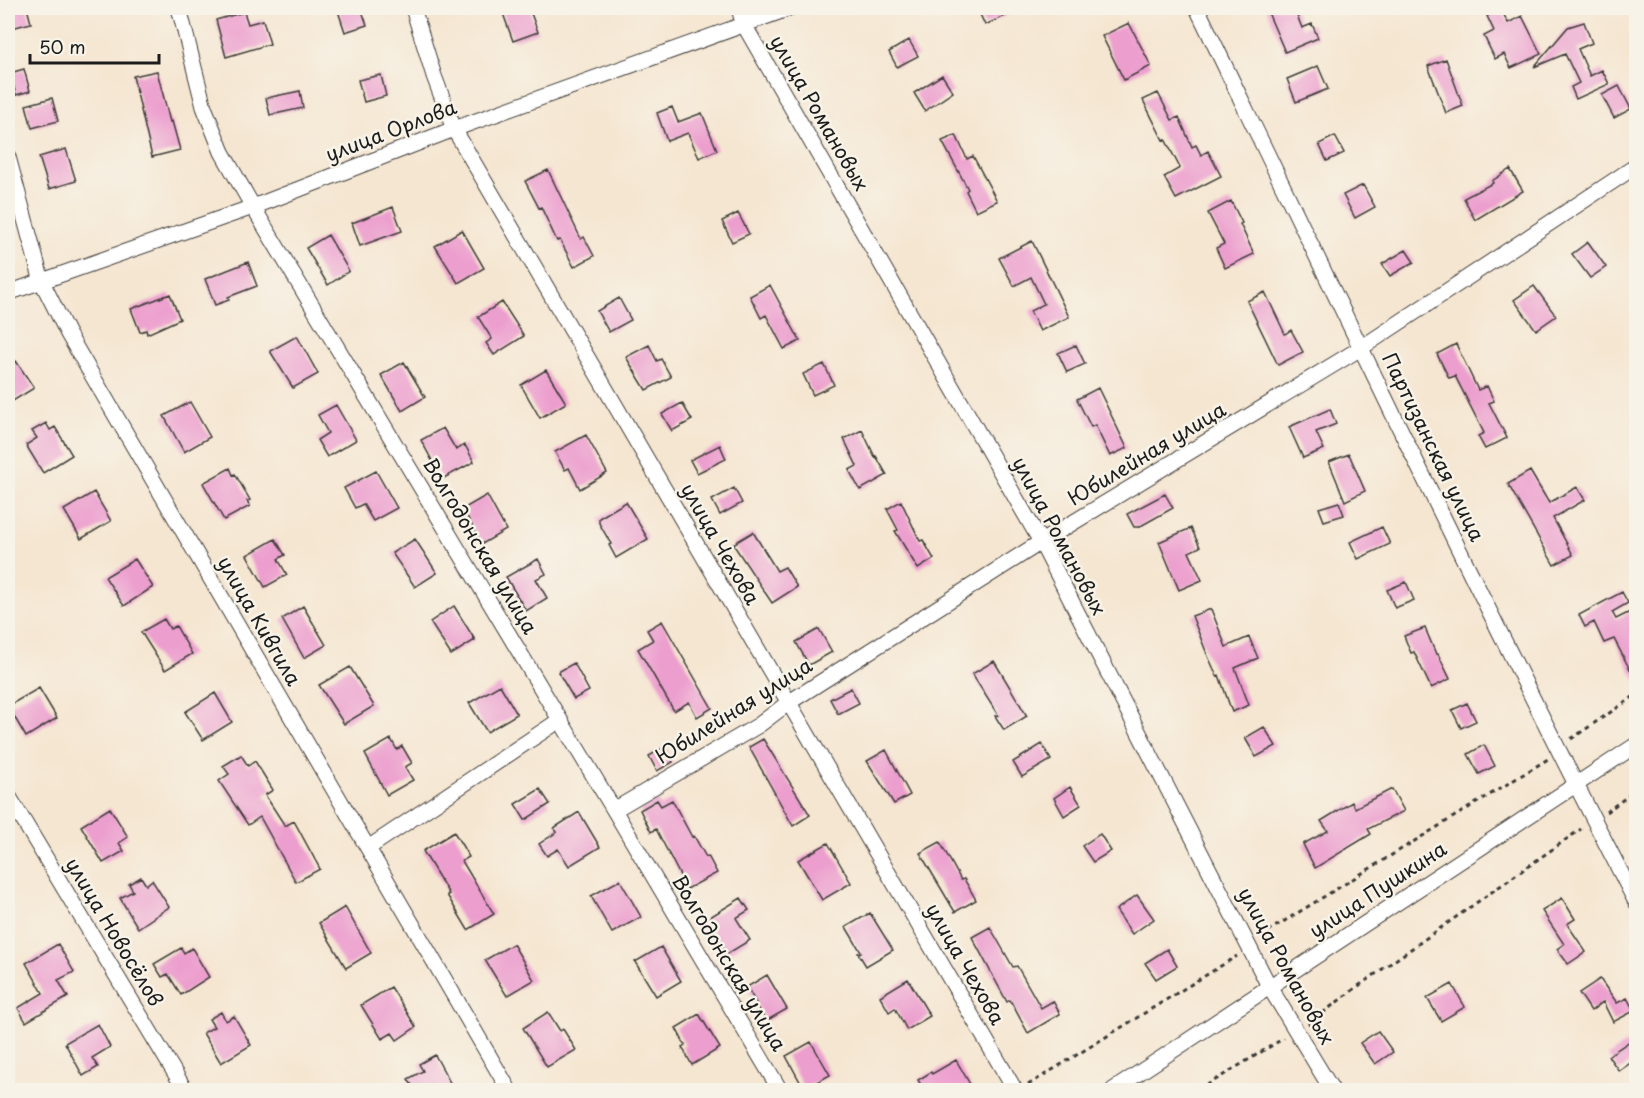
<svg xmlns="http://www.w3.org/2000/svg" width="1644" height="1098" font-family="'Playpen Sans',sans-serif">
<style>
.building{fill:#ec9ece}
.lines{fill:none;stroke-linecap:round;stroke-linejoin:round}
.minor-casing{stroke:#3d3a37;stroke-width:17}
.path{stroke:#3d3a37;stroke-width:3;stroke-dasharray:4.5 4.5;stroke-linecap:butt}
.minor{stroke:#fff;stroke-width:15}
.labels{text-anchor:middle;stroke-width:5;stroke-linejoin:round;paint-order:stroke}
.street-label{font-size:20px;fill:#1c1c1c;stroke:#f7f3e8}
</style>
<rect width="100%" height="100%" fill="#f7f3e8"/>
<filter id="ink" filterUnits="userSpaceOnUse"><feTurbulence type="fractalNoise" baseFrequency=".0167" numOctaves="2"/><feDisplacementMap in="SourceGraphic" scale="12" xChannelSelector="R" yChannelSelector="G"/><feConvolveMatrix kernelMatrix="1 2 1 2 8 2 1 2 1" color-interpolation-filters="sRGB"/></filter>
<filter id="wash" filterUnits="userSpaceOnUse"><feTurbulence type="fractalNoise" baseFrequency=".008" numOctaves="4" result="noise"/><feDisplacementMap in="SourceGraphic" scale="24" xChannelSelector="R" yChannelSelector="G"/><feGaussianBlur stdDeviation="1.35" result="paint"/><feColorMatrix in="noise" values="0 0 0 0 0 0 0 0 0 0 0 0 0 0 0 0 0 1.4 0 .05"/><feComposite in="paint" operator="in"/></filter>
<g filter="url(#wash)">
<rect width="100%" height="100%" fill="#f5e6d1"/>
<g id="blocks">
<!-- building -->
<path class="building" d="M8,8H27L31,23L8,29Z
M337,8H361L367,25L345,32Z
M501,8H529L538,32L513,41Z
M977,8H1023L985,25Z
M1266,8H1294L1302,28L1312,24L1318,38L1285,52Z
M1501,9L1508,23L1522,16L1541,54L1511,68L1504,54L1495,59L1484,36L1494,31L1487,16Z
M244,12L248,24L263,20L270,44L226,57L216,20Z
M1584,22L1592,43L1578,49L1590,76L1602,70L1609,84L1576,99L1571,87L1579,83L1565,54L1534,67L1568,27Z
M1129,23L1151,66L1124,80L1102,36Z
M909,40L918,56L897,67L889,52Z
M1446,59L1463,106L1446,113L1428,66Z
M1318,66L1328,89L1296,102L1287,79Z
M24,69L30,91L16,95L10,73Z
M157,71L170,122L172,121L180,150L152,157L133,76Z
M381,75L386,96L364,102L358,80Z
M942,75L953,92L925,111L914,93Z
M1619,86L1631,109L1614,118L1602,95Z
M300,91L303,108L270,115L266,98Z
M1158,93L1172,120L1179,117L1192,147L1196,145L1201,155L1208,151L1221,176L1176,199L1164,177L1180,168L1165,139L1163,140L1143,100Z
M52,98L58,121L32,128L26,105Z
M672,107L678,122L702,113L717,150L699,158L688,133L667,141L657,113Z
M956,135L967,159L973,156L997,201L976,211L966,191L968,189L942,141Z
M1335,136L1344,153L1327,161L1319,144Z
M66,149L76,181L49,189L39,157Z
M1510,169L1523,191L1475,220L1464,198L1493,183L1492,181Z
M548,170L581,239L584,237L594,256L574,267L560,240L557,241L541,207L539,208L525,181Z
M1363,185L1375,207L1355,218L1343,195Z
M1231,201L1242,223L1240,224L1254,254L1225,268L1216,248L1224,244L1208,213Z
M393,207L402,231L360,246L352,223Z
M738,213L749,234L732,242L722,221Z
M462,230L484,268L458,283L435,246Z
M328,235L349,271L328,285L306,248Z
M1032,241L1069,317L1040,331L1030,311L1044,304L1031,277L1014,286L999,258Z
M1588,242L1606,267L1590,278L1572,254Z
M1406,250L1414,262L1390,276L1382,264Z
M248,262L257,286L228,297L229,300L215,305L205,279Z
M770,285L800,341L784,349L766,315L761,318L750,296Z
M1534,286L1556,316L1536,330L1514,300Z
M1265,292L1285,334L1291,330L1303,352L1278,365L1247,301Z
M170,294L180,319L147,334L146,330L140,332L131,309Z
M619,298L631,320L609,332L597,311Z
M502,302L524,336L494,355L486,343L492,339L478,317Z
M297,336L318,374L293,388L270,351Z
M1456,344L1478,390L1487,386L1494,401L1489,403L1507,438L1485,449L1478,436L1484,433L1455,376L1449,378L1437,354Z
M649,345L657,361L661,359L671,377L646,390L626,357Z
M1076,345L1085,364L1067,372L1058,353Z
M16,361L34,388L8,404V366Z
M404,362L425,397L402,411L381,375Z
M824,364L834,385L813,395L803,374Z
M546,370L566,403L540,418L521,385Z
M1098,388L1127,448L1110,456L1095,425L1091,427L1077,399Z
M190,402L210,437L184,452L164,416Z
M682,403L692,420L672,431L662,414Z
M336,405L356,440L327,457L317,440L328,433L318,415Z
M1330,409L1336,424L1316,432L1324,449L1303,458L1289,427Z
M46,423L50,430L55,427L72,455L43,473L26,445L37,438L32,431Z
M443,428L456,450L465,445L474,462L442,479L421,440Z
M862,430L875,457L876,456L887,475L860,490L849,470L857,466L844,439Z
M586,435L607,473L580,489L569,468L565,470L555,452Z
M720,445L726,459L697,473L690,460Z
M1349,454L1365,491L1345,501L1329,462Z
M230,468L233,475L235,474L250,500L247,501L250,506L224,520L203,483Z
M376,471L397,508L373,521L363,504L355,508L344,488Z
M1530,471L1549,503L1577,487L1585,500L1553,518L1573,555L1554,565L1508,484Z
M734,488L742,503L720,515L712,500Z
M94,492L111,521L81,539L64,510Z
M1165,494L1173,508L1139,527H1134L1127,514Z
M487,495L506,530L482,544L463,509Z
M901,501L920,541L923,540L934,559L918,569L895,531L898,530L887,509Z
M626,502L648,539L616,558L609,545L611,544L599,523V518Z
M1339,502L1344,515L1324,521L1319,508Z
M1382,527L1390,544L1358,559L1350,542Z
M1191,528L1200,547L1189,552L1202,580L1179,590L1159,542Z
M753,532L777,571L785,567L797,587L772,603L733,544Z
M275,539L285,555L278,559L287,575L265,587L247,555Z
M415,539L437,573L415,587L392,553Z
M135,559L153,587L124,606L105,577Z
M538,559L546,574L536,579L547,598L526,611L506,577Z
M1406,582L1414,600L1395,608L1387,590Z
M1622,592L1628,603L1612,612L1616,619L1636,609V681L1614,639L1604,643L1594,622L1585,627L1579,615Z
M303,606L326,645L304,658L282,619Z
M454,606L475,640L451,655L430,622Z
M1211,609L1226,647L1249,637L1258,658L1235,668L1249,705L1232,712L1219,675L1217,676L1207,654L1192,616Z
M164,619L170,629L176,626L192,654L165,670L141,632Z
M662,621L712,708L697,717L689,702L674,711L638,649L653,640L647,630Z
M1425,628L1436,654H1438L1450,679L1431,688L1414,652L1411,653L1404,636Z
M819,629L832,652L809,665L796,642Z
M994,661L1027,716L1004,730L995,716L998,715L972,674Z
M574,663L589,691L574,699L558,672Z
M350,667L374,706L344,724L319,685Z
M500,685L517,714L487,732L469,703Z
M39,688L57,718L26,737L8,706Z
M851,688L859,703L838,714L830,699Z
M215,693L232,722L203,740L185,712Z
M1467,703L1476,721L1461,728L1452,710Z
M1264,727L1276,746L1256,757L1245,738Z
M391,739L397,750L402,746L412,763L405,767L413,780L387,795L365,754Z
M763,739L810,815L793,826L749,747Z
M1042,744L1051,760L1022,777L1013,762Z
M1484,745L1495,766L1479,774L1468,754Z
M665,747L673,762L657,771L649,756Z
M886,750L910,795L894,804L867,761Z
M241,755L248,766L255,761L273,790L265,795L285,826L294,821L320,869L296,882L260,817L248,825L219,781L229,774L223,766Z
M1070,787L1081,805L1064,816L1054,798Z
M540,789L550,804L525,820L515,804Z
M1392,789L1404,811L1368,829L1371,834L1315,868L1303,844L1328,831L1321,821L1352,802L1355,808Z
M657,800L661,806L672,800L692,837L694,836L706,857L708,856L717,873L687,889L656,829L651,832L640,810Z
M110,808L128,837L119,843L124,851L103,863L81,826Z
M579,812L600,847L569,866L558,849L547,856L539,844L557,832L554,828Z
M454,832L469,857L462,861L494,914L468,930L447,895L449,894L423,851Z
M1100,834L1111,851L1093,862L1082,846Z
M940,842L961,880L964,879L976,900L955,912L920,853Z
M828,843L851,883L822,900L798,860Z
M141,877L146,885L152,880L169,907L138,928L120,898L133,891L129,884Z
M620,880L641,917L612,933L591,896Z
M1137,895L1154,919L1132,934L1116,910Z
M741,898L749,910L736,918L750,940L727,954L705,920Z
M1562,898L1575,919L1567,924L1586,952L1568,964L1557,949L1564,944L1542,911Z
M345,907L371,953L346,968L319,923Z
M870,913L893,950L866,966L858,953L861,952L846,927Z
M990,927L1013,967L1017,966L1041,1008L1053,1001L1060,1014L1028,1033L1010,1000L1007,1002L972,937Z
M58,944L74,972L58,980L68,997L26,1022L18,1008L43,993L26,963Z
M513,944L534,980L507,996L485,960Z
M661,947L681,981L656,996L635,962Z
M181,948L184,953L192,948L209,977L181,995L168,974L162,977L154,964Z
M1167,949L1177,966L1156,979L1145,963Z
M767,975L787,1009L766,1021L747,987Z
M908,979L930,1016L907,1030L895,1008L889,1012L880,996Z
M1600,979L1617,1003L1627,998L1634,1011L1613,1022L1603,1002L1591,1011L1579,993Z
M1452,984L1465,1007L1441,1021L1427,998Z
M391,987L416,1027L397,1040L392,1033L382,1039L361,1005Z
M221,1012L226,1021L234,1016L251,1045L221,1063L203,1033L214,1027L209,1019Z
M548,1012L560,1031L563,1029L576,1050L547,1067L523,1028Z
M699,1014L720,1048L692,1065L682,1047L685,1045L676,1028Z
M98,1024L110,1047L92,1058L98,1067L83,1076L65,1043Z
M1378,1031L1393,1052L1375,1064L1360,1043Z
M1636,1037V1059L1619,1071L1608,1056Z
M811,1042L830,1075L804,1089L786,1056Z
M435,1055L454,1090H415L408,1079L423,1071L419,1064Z
M956,1060L971,1086L963,1090H924L918,1080L931,1072L932,1074Z"/>
</g>
</g>
<g filter="url(#ink)">
<use href="#blocks" fill-opacity="0" stroke="#3d3a37" stroke-width="1.5"/>
<g class="lines">
<!-- minor casing -->
<g class="minor-casing">
<path id="minor" d="M179,8L204,107L222,152L253,207L614,810L780,1090
M413,8L434,76L454,129L1015,1090
M739,8L743,23L1041,542L1269,986L1332,1090
M1197,8C1341,307 1484,607 1636,902
M8,157L42,282L68,334L509,1090
M8,293L253,207L454,129L790,8
M8,795L185,1090
M614,810L759,725L788,703L1041,542L1361,348L1636,166
M368,848L560,720
M1113,1090L1636,745"/>
</g>
<!-- path -->
<path class="path" d="M1571,739L1636,695
M1606,812L1636,790
M1260,936L1548,759
M1308,1024L1357,987L1581,829
M1028,1085L1237,956
M1199,1090L1284,1038"/>
<!-- minor -->
<use href="#minor" class="minor"/>
</g>
</g>
<g class="labels">
<!-- street labels -->
<g class="street-label">
<text transform="translate(819 113) rotate(60)" y="7">улица Романовых</text>
<text transform="translate(391 131) rotate(-21)" y="7">улица Орлова</text>
<text transform="translate(1433 447) rotate(64)" y="7">Партизанская улица</text>
<text transform="translate(1147 454) rotate(-31)" y="7">Юбилейная улица</text>
<text transform="translate(1059 536) rotate(62)" y="7">улица Романовых</text>
<text transform="translate(720 544) rotate(60)" y="7">улица Чехова</text>
<text transform="translate(480 546) rotate(59)" y="7">Волгодонская улица</text>
<text transform="translate(259 621) rotate(60)" y="7">улица Кивгила</text>
<text transform="translate(734 711) rotate(-32)" y="7">Юбилейная улица</text>
<text transform="translate(1378 890) rotate(-33)" y="7">улица Пушкина</text>
<text transform="translate(114 932) rotate(59)" y="7">улица Новосёлов</text>
<text transform="translate(729 963) rotate(59)" y="7">Волгодонская улица</text>
<text transform="translate(965 964) rotate(60)" y="7">улица Чехова</text>
<text transform="translate(1286 966) rotate(61)" y="7">улица Романовых</text>
</g>
</g>
<!-- margin -->
<rect width="1644" height="1098" fill="none" stroke="#f7f3e8" stroke-width="30"/>
<!-- scale -->
<path d="M30 54v9h129v-9" fill="none" stroke="#1c1c1c" stroke-width="3"/>
<text x="39" y="54" font-size="18" fill="#1c1c1c" stroke="#f7f3e8" stroke-width="4.5" paint-order="stroke">50 m</text>
</svg>
